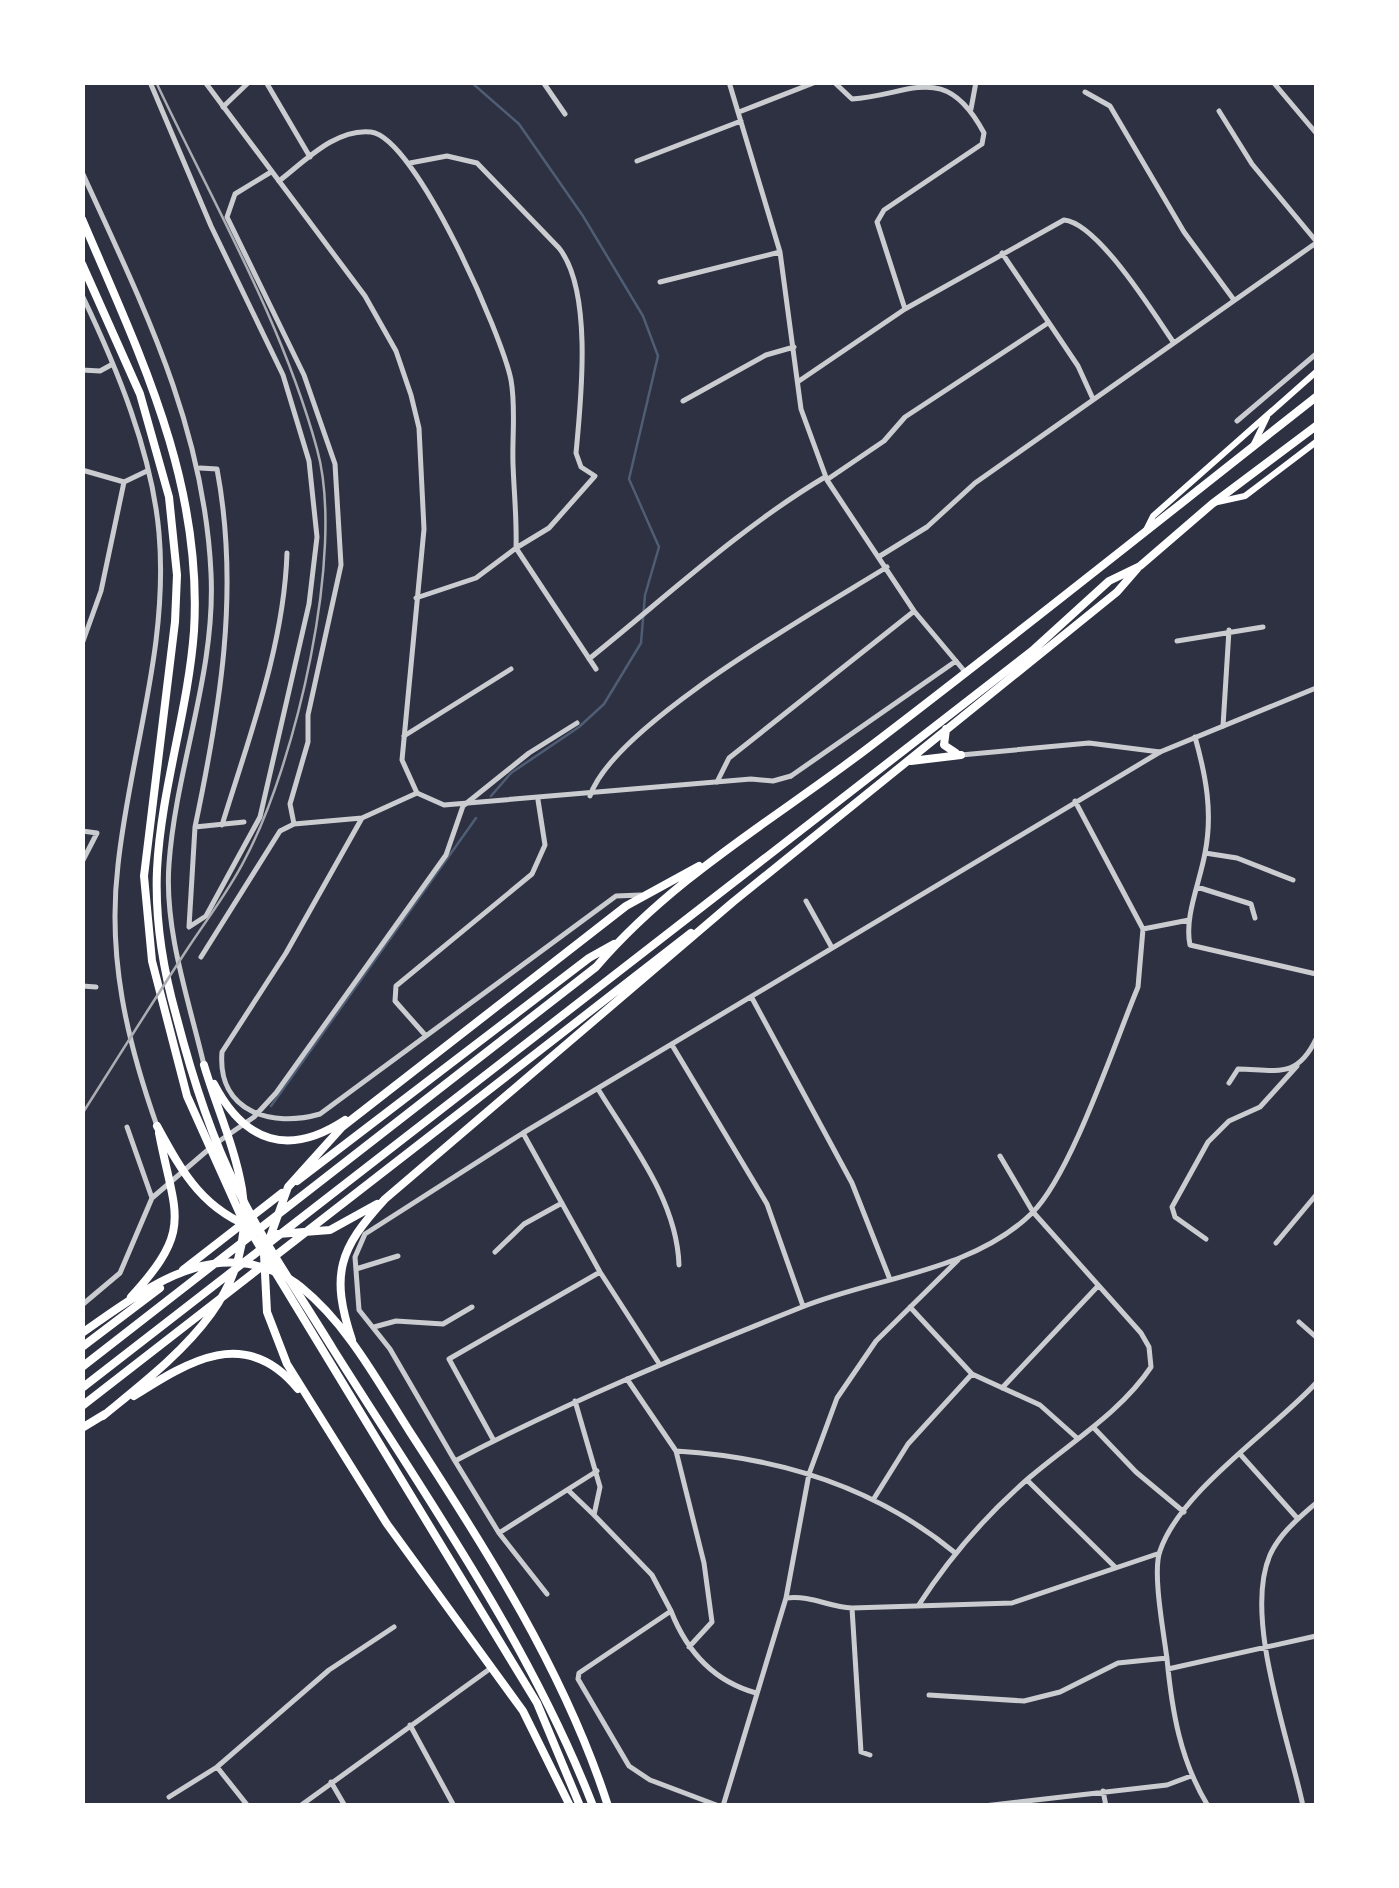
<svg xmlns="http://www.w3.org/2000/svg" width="1399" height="1888" font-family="'DM Sans',sans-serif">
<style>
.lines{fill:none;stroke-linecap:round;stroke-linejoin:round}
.stream{stroke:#4f5d75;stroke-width:2.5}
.minor{stroke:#caccd0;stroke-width:5}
.tertiary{stroke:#caccd0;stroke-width:5}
.secondary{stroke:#fff;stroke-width:6}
.primary{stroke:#fff;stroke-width:8}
.trunk{stroke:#fff;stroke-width:8}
.rail{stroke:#abadb3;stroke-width:2.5}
</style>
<rect width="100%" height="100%" fill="#2d3142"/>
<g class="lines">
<!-- stream -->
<path class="stream" d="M471,82L519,124L583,216L643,316L658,356L629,479L659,547L645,595L641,643L604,704L579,727L511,773L491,796
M271,1106L476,818"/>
<!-- minor -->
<path class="minor" d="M150,82L211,226L283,375L309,461L317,537L309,604L260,817L206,916L189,927L195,827L244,822
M266,82L310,157
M543,82L565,114
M729,82L780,252L801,409L827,480L914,611L966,673
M834,82L852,99C911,95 945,60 984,133L982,144L884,210L877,222L905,309
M1273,82L1316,133
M1085,92L1110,106L1184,232L1234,300
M223,107L249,82
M971,109L976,82
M1219,111L1252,164L1316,241
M739,112L816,82
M637,161L741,121
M410,163L447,156L477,163L559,248C593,291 581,400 576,453L581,467L595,476L549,528L516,548L596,669
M271,172L235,194L227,217L304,375L335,464L341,565L308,715V742L290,804L294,824
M279,181C305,161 336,128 371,132C416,138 502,335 511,380C516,408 512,436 513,464C514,493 517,520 516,548L476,578L416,598
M1002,253L1078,366L1093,399
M660,282L780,252
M82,370L100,371L111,365
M799,381L905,309L1064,220C1098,223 1154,314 1174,343
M683,401L766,355L794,347
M1237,421L1316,354
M82,470L124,482L147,471
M828,479L884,441L905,417L1048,323
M880,556L927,527L975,483L1316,243
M1177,641L1263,627
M82,644L101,591L124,482
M589,659C666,597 741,527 825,477
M1223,726L1229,630
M404,736L511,669
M1195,737C1206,776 1213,813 1205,853C1200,882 1184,917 1190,945L1316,974
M791,776L956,661
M717,782L729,758L913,612
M590,796C614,724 818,610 887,567
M362,818L286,953L222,1052C217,1112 272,1128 320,1114L616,896L641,895
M222,825C249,737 284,646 287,553
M195,827C220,708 240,591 217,469L200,468
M82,831L97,833L82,862
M1205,853L1237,858L1293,880
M1197,887L1251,904L1255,918
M806,901L831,946
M1143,929L1189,920
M201,957L280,831L294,824L362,818L417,793
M82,986L96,987
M752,998L852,1183L889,1277
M426,1036L395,1001L396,986L532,874L545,845L538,800
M672,1045L767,1204L803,1306
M1229,1083L1238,1069C1277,1070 1297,1079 1316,1039
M598,1089C631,1143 677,1200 679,1265
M127,1127L152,1198
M523,1133L600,1272L660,1365
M218,1142L254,1117L276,1093L446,855L463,806L529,753L577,723
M1206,1239L1175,1217L1172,1207L1208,1142L1229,1121L1260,1107L1297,1066
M1276,1243L1316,1195
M495,1252L524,1224L562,1203
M356,1269L398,1256
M82,1305L120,1273L152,1198L209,1149
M910,1307L972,1374L1040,1405L1077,1438
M1299,1322L1316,1337
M374,1327L396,1321L443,1324L472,1307
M627,1379L676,1451L704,1563L712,1622L689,1647
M1002,1388L1098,1286
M575,1401L600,1487L594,1515L652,1575L671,1611
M1093,1427L1136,1472L1184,1512
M494,1441L449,1359L600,1272
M676,1451C778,1457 875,1487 954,1552
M1240,1454L1298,1519
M455,1461L390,1349L359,1310L355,1257L365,1234L523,1133L1160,752
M1027,1480L1115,1567
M568,1490L594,1515
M873,1500L908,1444L972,1374
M499,1533L597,1471
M547,1594L499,1533L455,1461C567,1402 684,1354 802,1307C876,1277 972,1272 1032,1213C1071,1175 1115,1042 1138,987L1143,929L1075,801
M786,1598C812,1595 828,1607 852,1608L1012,1603L1157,1554
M918,1606C949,1558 987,1514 1030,1477C1071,1442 1121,1412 1151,1367L1149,1347L1141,1333L1033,1212L1000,1156
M852,1608L861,1752L870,1755
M1168,1669L1316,1636
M929,1695L1024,1701L1060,1692L1118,1663L1167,1658
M410,1725L454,1806
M217,1767L248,1806
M331,1782L345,1806
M1103,1791L1106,1806
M169,1797L217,1767L329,1670L394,1627
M300,1806L491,1668
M719,1806L650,1780L629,1766L578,1679L579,1673L671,1611C687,1652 713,1681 756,1693
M723,1806L786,1598L809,1474L837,1398L876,1341L958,1260
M984,1806L1167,1785L1191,1776
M1208,1806C1180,1760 1172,1711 1167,1659C1164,1634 1152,1572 1160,1551C1180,1491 1273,1430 1316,1383
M1303,1806C1289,1739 1243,1617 1270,1555C1280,1533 1299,1518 1316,1503"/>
<!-- tertiary -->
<path class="tertiary" d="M205,82L365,296L396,351L411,395L419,428L424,529L402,760L417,793L444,805L751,779L773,781L791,776
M82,172C142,304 204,425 211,573C216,673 176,766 169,864C164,930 189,1001 204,1065
M82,295C117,368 152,453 159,533C169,647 130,753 118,865C107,957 127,1041 157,1126
M961,755L1089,743L1160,752L1316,688"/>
<!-- secondary -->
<path class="secondary" d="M1253,446L1267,417
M1213,503L1245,496L1316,442
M1146,530L1153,516L1316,372"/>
<!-- primary -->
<path class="primary" d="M82,219C139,353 203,481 194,631C188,712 161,789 157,870C155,917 163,969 176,1015C191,1073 209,1132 236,1186C263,1242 300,1295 333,1349C426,1497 529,1642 593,1806
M82,264L140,394L169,497L177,575L175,622L144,876L152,961L187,1096L240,1214L537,1703L580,1806"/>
<!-- trunk -->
<path class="trunk" d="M946,729L944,745L956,753
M911,761L961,755
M214,1084C245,1143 289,1157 345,1120
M157,1126C183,1174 205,1213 260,1230
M297,1181L589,958L614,944
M278,1234L330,1230L377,1204
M183,1270L282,1193
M131,1297C194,1228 175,1217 159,1133
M82,1333C127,1302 181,1258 239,1263C260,1264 285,1274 301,1287C348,1325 378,1382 410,1432C486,1549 565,1672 608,1806
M352,1340C330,1274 339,1249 385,1199L733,902L1117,592L1137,569
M82,1347L160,1288
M82,1367L596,967C673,877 775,819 868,748C1019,633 1167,514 1316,397
M82,1388L1032,651L1109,581L1140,566L1212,504L1316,426
M134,1396C189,1361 246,1325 298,1389
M82,1406L691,933
M103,1416C176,1356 259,1296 242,1189C235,1147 216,1106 204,1065
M82,1428L105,1414
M570,1806L523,1711L387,1524L287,1364L267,1312L264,1254L288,1187L342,1127L626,906L699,866"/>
<!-- rail -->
<path class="rail" d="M82,1114C117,1059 152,1003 188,948C207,919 229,891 245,859C295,765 346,552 317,449C282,321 212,201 156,82"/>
</g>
<!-- border -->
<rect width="1399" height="1888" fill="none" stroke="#ffffff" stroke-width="170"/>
</svg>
